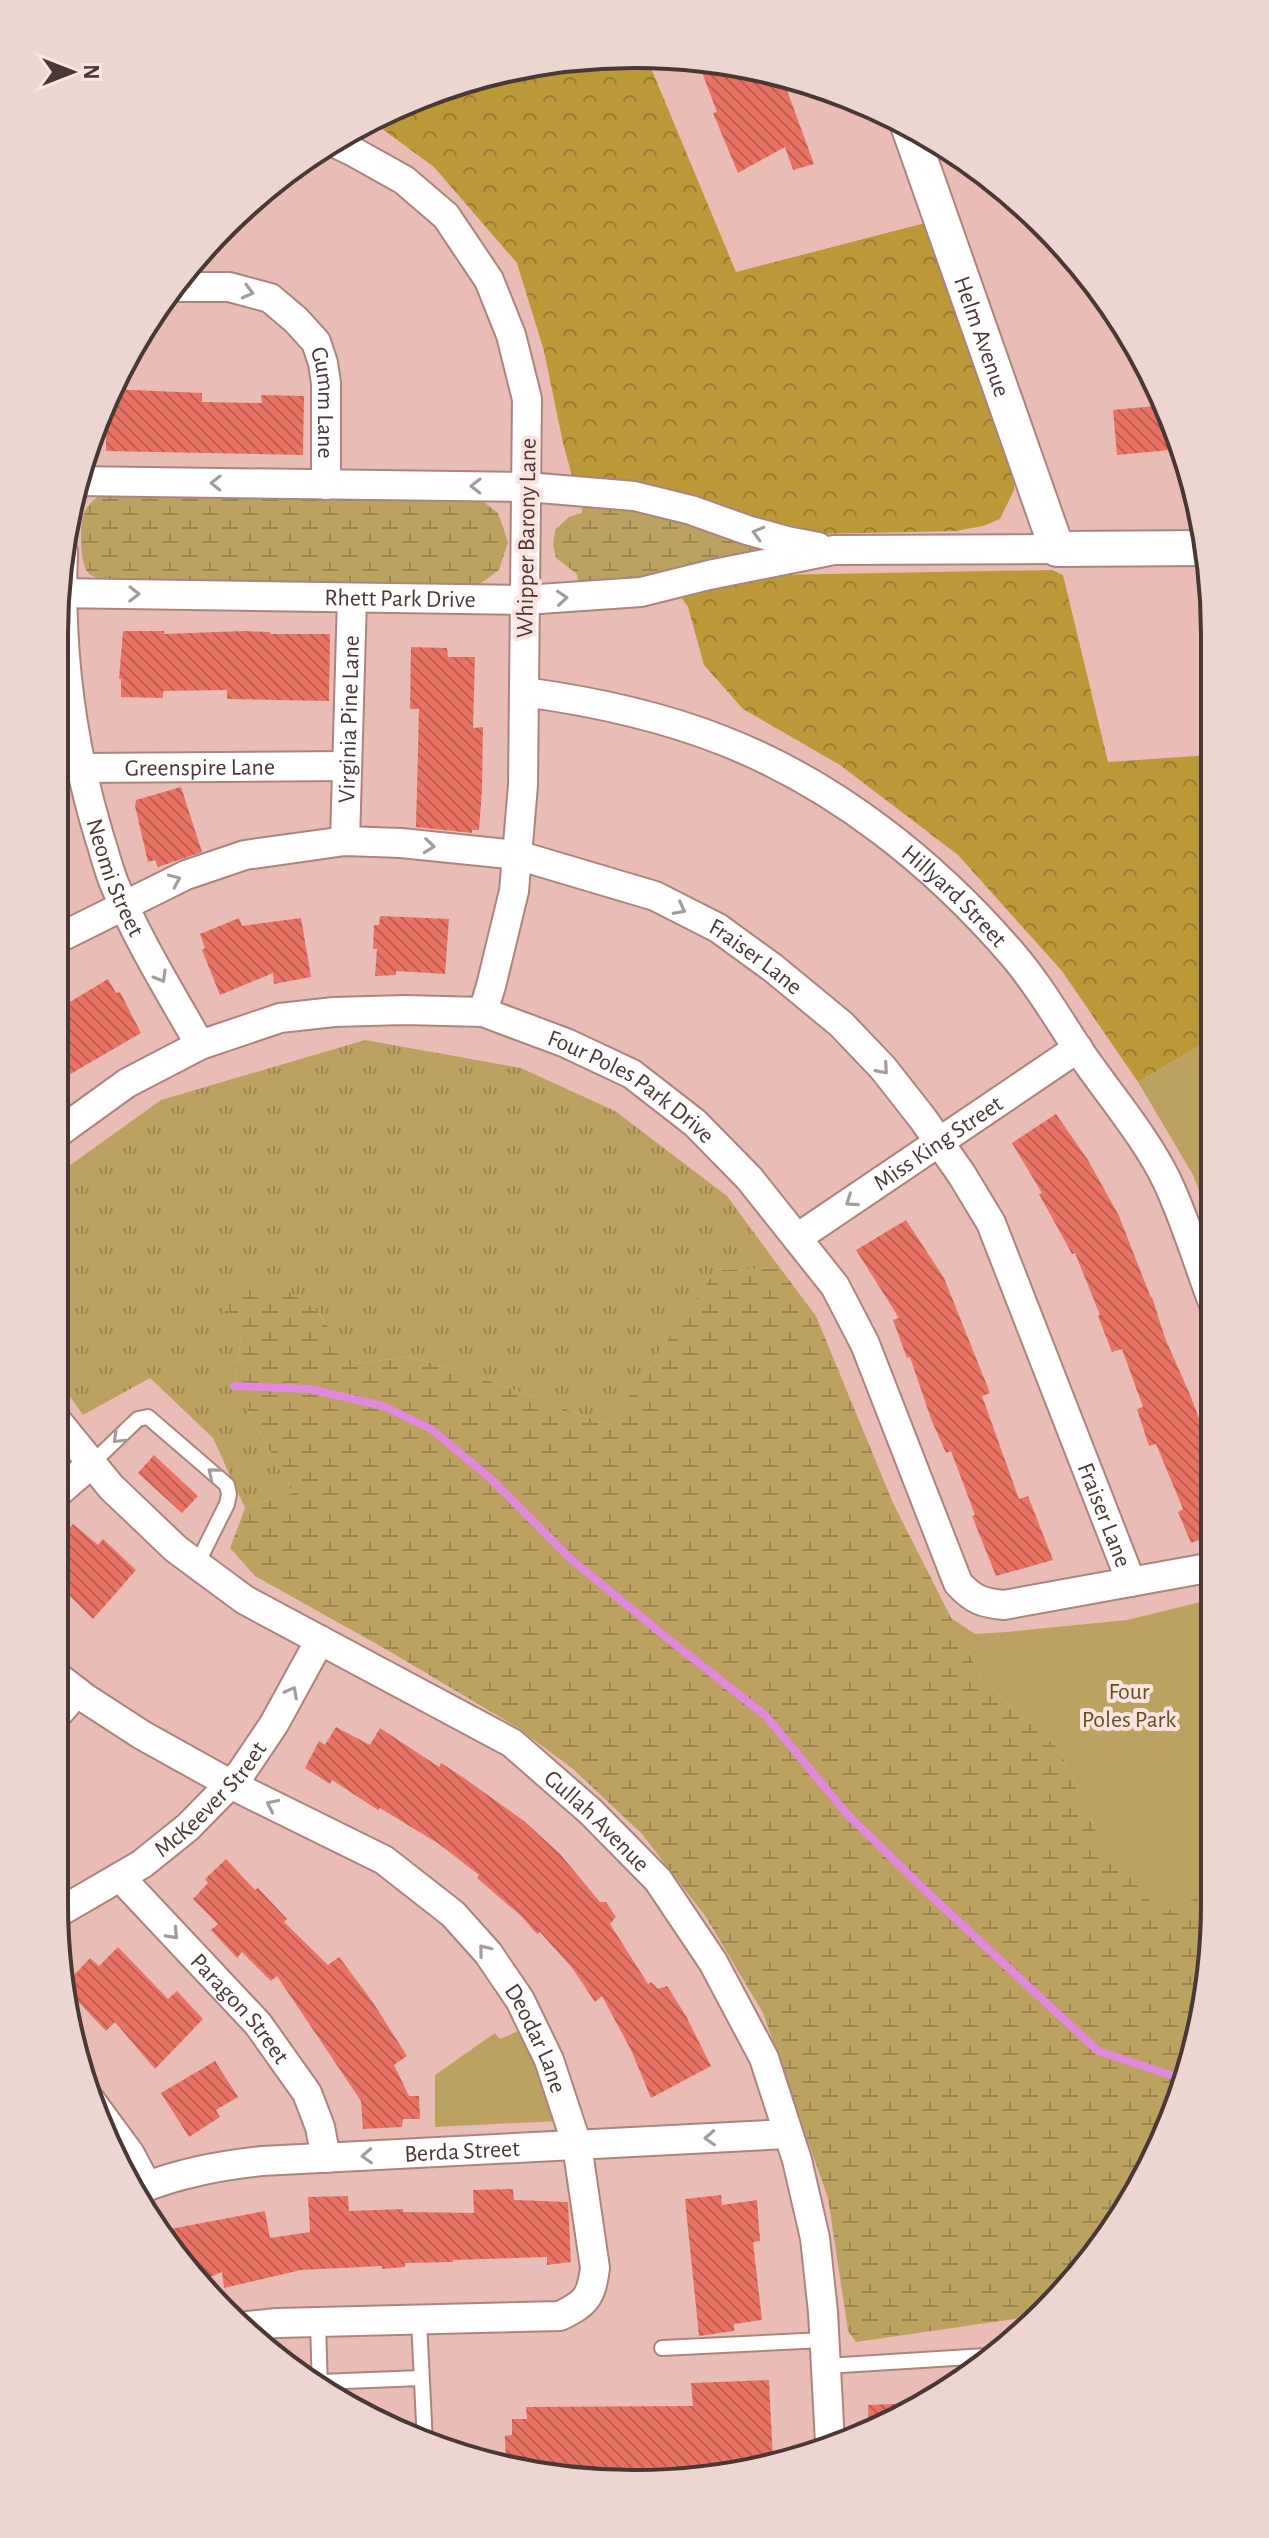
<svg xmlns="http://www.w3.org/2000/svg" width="1269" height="2538" font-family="'Alegreya Sans',sans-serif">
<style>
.grass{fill:url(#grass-tufts)}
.forest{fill:url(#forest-crowns)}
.wetland{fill:url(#wetland-marsh)}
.green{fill:#bca261}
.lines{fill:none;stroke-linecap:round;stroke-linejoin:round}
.stream{stroke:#e189dd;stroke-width:8}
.building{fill:url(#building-back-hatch)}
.service-casing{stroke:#ac837d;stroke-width:18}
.minor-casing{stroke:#ac837d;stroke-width:32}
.tertiary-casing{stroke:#ac837d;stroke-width:38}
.service{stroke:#fff;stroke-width:14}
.minor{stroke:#fff;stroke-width:28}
.tertiary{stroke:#fff;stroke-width:34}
.oneway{stroke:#a49c9a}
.labels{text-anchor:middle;stroke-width:8;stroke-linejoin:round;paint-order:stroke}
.street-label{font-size:24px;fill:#4a3835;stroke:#fbe4e0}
.park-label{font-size:24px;fill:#62501d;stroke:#fbe4e0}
.rim{fill:none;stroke:#4a3835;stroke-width:4}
</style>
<defs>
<pattern id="grass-tufts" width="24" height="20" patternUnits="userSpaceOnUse" patternTransform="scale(2)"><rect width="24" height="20" fill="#bca261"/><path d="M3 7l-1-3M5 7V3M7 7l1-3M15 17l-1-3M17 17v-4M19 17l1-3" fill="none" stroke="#9b8551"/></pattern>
<pattern id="forest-crowns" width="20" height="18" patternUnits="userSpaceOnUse" patternTransform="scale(2)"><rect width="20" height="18" fill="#bb9838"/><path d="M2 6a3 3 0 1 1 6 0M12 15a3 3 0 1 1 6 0" fill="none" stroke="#9a7d30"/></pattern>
<pattern id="wetland-marsh" width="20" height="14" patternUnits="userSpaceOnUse" patternTransform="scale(2)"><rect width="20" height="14" fill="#bca261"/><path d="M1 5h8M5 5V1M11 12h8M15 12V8" fill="none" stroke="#9b8551"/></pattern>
<pattern id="building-back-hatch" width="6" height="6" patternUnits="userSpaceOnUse" patternTransform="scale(2)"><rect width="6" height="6" fill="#e87263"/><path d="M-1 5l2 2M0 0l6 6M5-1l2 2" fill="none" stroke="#be5f52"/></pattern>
</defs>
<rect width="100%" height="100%" fill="#e9bdb6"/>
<!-- grass -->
<path class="grass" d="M365,1040L521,1068L615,1111L727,1196L780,1268L716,1270L609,1425L457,1369L407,1357L354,1364L317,1311L246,1285L219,1297L241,1340L234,1386L293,1493L245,1508L213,1438L150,1378L83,1415L55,1375V1176L161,1100Z"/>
<!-- forest -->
<path class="forest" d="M646,56L736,272L925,223L1014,469V490L1000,519L983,526L956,531L816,534L760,522L717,504L647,485L573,480L563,443L544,351L517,263L434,167L370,120L447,85L558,59Z
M1052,570L1063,575L1108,762L1211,755V1039L1138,1082L1062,971L958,855L840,765L743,709L704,665L688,607L682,598L773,575Z"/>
<!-- wetland -->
<path class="wetland" d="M103,493L481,500L498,513L508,542L499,570L480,584L107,581C102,579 93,577 89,574C79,564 79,524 85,511C89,503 96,498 103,493Z
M582,505C644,508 700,525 757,547L759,554L612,586L579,583L577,574L556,558L553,545L555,530L569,517L582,513Z
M780,1268L816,1316L893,1503L983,1681L1059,1749L1102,1844L1214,1890V1941L1195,2053L1155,2160L1043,2315L856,2342L848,2331L828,2198L763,2013L706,1917L642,1834L572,1768L515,1726L389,1651L255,1576L230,1548L245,1508L293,1493L234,1386L241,1340L218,1297L246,1285L288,1291L317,1311L354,1364L407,1357L457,1369L609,1425L716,1270Z"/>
<!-- green -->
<path class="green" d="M1211,1039L1212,1225L1193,1175L1138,1082Z
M1213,1599L1214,1890L1161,1914L1102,1844L1059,1749L983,1681L951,1618L975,1634L1007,1632L1127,1620Z
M523,2029L528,2033L556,2121L435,2127V2075L495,2033L500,2039Z"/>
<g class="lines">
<!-- stream -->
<path class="stream" d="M234,1386L309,1389L383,1406L431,1429L490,1478L572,1560L662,1634L766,1716L847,1814L929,1894L1098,2051L1185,2080"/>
</g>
<!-- building -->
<path class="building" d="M697,59L771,72L775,84L784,82L814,164L793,170L785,147L738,173L713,113L717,112Z
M110,389L202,393V402L262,403L261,395L304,396L303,455L106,451V397Z
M1166,405L1171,413L1181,449L1117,455L1113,410Z
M123,631H164V634L244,631L270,632V634H330L329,701L227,699V690L163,691V698L121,697V679H119Z
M411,647L447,648L448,657H475L473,728L483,727L482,790L479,830H472V833L416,827L419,709H410Z
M181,787L202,852L158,867L155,860L148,862L135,806L136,800Z
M380,916L449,919L445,974L396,971V975L375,976L377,949H373L374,925H379Z
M239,918L242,926L301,918L311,977L274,984L273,973L220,995L202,950L205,948L200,934Z
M108,979L116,993L120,992L141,1033L55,1083V1011Z
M1056,1114L1088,1160L1119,1216L1151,1298L1152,1297L1165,1338L1191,1397L1212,1454L1213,1535L1191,1543L1178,1512L1183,1509L1156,1444L1149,1446L1137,1409L1143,1407L1122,1349L1112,1352L1098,1316L1100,1315L1075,1253L1072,1254L1039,1194L1042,1193L1012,1143Z
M906,1220L944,1278L990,1393L982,1396L1019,1499L1028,1496L1053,1560L996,1576L972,1516L975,1515L951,1451L946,1453L931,1419L910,1357L907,1358L893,1320L899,1318L856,1250Z
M154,1455L198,1496L182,1513L138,1473Z
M73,1524L98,1545L103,1539L136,1570L93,1619L54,1580V1555L63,1545L58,1540Z
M336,1727L370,1745L380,1728L439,1767L441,1763L464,1778L524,1821L560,1854L600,1902H606L616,1917L610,1924L648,1984L651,1982L658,1989L667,1986L686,2016L711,2066L651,2098L631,2050L602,1996L595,2002L573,1969L540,1932L537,1934L520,1915L477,1878L479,1875L439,1844L380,1808L378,1810L332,1780L330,1784L305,1768L319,1741L325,1745Z
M226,1859L255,1890L258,1888L287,1919L284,1922L328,1965L339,1957L372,2001L407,2056L394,2065L409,2096H419L420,2119H403L402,2127L363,2129L361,2101L277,1976L271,1981L242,1952L237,1958L211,1930L218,1924L193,1899L208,1883L205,1879Z
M118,1947L168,1999L177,1991L203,2019L155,2069L115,2022L106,2031L68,1991L67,1983L90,1958L99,1966Z
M215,2061L238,2097L216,2110L220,2117L189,2137L161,2093Z
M513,2189L514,2200L568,2202L571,2262L547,2265V2257L453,2260V2262L405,2263V2267L382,2269V2266L301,2270L224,2288L222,2272L200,2281L174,2257L160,2231L265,2211L270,2238L310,2232L308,2197L348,2196L349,2211L403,2209V2212L474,2213L473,2190Z
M721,2195L722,2205L757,2200L760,2241L753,2242L762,2320L734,2324V2331L699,2336L685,2199Z
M769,2380L773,2460L710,2479L521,2473L513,2470V2463H506L505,2436L512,2435V2419H527L526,2407L693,2406L691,2383Z
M920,2403L891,2424L869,2431L868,2405Z"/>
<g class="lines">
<!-- service casing -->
<g class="service-casing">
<path id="service" d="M91,1464L138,1419L148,1417L227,1485L229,1494L227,1504L197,1564
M419,2320L425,2444
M318,2322L320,2390
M662,2348L824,2340
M826,2366L986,2356
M320,2382L421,2378"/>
</g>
<!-- minor casing -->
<g class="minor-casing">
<g id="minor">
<path d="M331,141L352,151L404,180L446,216L489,280L511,335L527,399L523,785L514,891L491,986L483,1012"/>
<path id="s1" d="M171,287H229L270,298L296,320L316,342L323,363L326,383V485"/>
<path d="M75,481L527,487L634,496L691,510L747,530L787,541L818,547"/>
<path id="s2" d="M63,552C59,649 71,743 99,836C104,851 108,868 114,883C137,939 170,992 200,1045"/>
<path id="s3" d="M56,593L525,600L641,592L709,575L834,550L1057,549"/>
<path id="s4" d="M524,692C591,701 661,716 724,741C836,785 935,864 1013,955C1039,985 1060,1022 1082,1055C1109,1094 1147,1139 1167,1181C1185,1219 1197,1260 1212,1300"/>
<path id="s5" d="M55,760L81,768L347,766"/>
<path id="s6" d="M345,841L352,598"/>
<path id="s7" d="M55,940L186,875L245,855L345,841L401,843L517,855L655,896L718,928L773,968L841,1024L883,1068L923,1119L962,1175L991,1223L1131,1582"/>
<path id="s8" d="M55,1135L127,1083L200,1045L280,1018L334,1012L405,1010L483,1012L566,1043L632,1074L695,1123L749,1178L835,1286L865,1344L958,1583C973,1600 983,1603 1004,1605L1213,1567"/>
<path id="s9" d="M797,1238L1078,1048"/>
<path id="s10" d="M54,1417L111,1487L176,1549L245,1600L512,1743L591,1812L658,1880L713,1962L764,2058L797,2160L815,2238L823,2312L830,2443"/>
<path d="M54,1496L91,1464"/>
<path id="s11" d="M54,1674L85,1698L142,1735L230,1784L384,1860L453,1914L488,1953L520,2000L549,2060L577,2145L595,2268C591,2298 586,2303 560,2316L277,2323L248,2326"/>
<path d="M54,1718L77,1692"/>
<path id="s12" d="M120,1877L258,2024L307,2093L320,2127L326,2158"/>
<path id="s13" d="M56,1914L142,1864L188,1827L241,1773L274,1724L320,1640"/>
<path d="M91,2101L130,2154L147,2186"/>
<path id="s14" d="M138,2190C178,2173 219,2166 262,2161L788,2134"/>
</g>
</g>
<!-- tertiary casing -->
<g class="tertiary-casing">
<g id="tertiary">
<path id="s15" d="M908,125L1057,549L1207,548"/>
</g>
</g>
<!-- service -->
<use href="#service" class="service"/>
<!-- minor -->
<use href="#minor" class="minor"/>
<!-- tertiary -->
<use href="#tertiary" class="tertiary"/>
</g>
<!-- one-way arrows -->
<defs><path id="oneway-chevron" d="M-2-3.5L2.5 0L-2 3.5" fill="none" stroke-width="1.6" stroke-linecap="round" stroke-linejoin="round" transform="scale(2)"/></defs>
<g class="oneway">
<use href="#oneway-chevron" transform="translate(248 292) rotate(15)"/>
<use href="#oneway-chevron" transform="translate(216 483) rotate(-179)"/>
<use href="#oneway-chevron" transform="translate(476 486) rotate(-179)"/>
<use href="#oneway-chevron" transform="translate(758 533) rotate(-164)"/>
<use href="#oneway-chevron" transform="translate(134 594) rotate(1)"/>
<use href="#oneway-chevron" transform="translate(562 598) rotate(-4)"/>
<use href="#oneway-chevron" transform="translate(429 846) rotate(6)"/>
<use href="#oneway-chevron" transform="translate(175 880) rotate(-24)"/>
<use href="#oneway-chevron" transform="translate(680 909) rotate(27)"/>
<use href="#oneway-chevron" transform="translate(161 977) rotate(60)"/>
<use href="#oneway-chevron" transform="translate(883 1069) rotate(49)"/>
<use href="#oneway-chevron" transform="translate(851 1201) rotate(146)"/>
<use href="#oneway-chevron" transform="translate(118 1438) rotate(136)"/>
<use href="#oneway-chevron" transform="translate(213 1473) rotate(-140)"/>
<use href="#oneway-chevron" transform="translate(292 1692) rotate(-62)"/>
<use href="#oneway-chevron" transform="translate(272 1805) rotate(-154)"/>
<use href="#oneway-chevron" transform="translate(173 1934) rotate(47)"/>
<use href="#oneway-chevron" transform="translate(484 1950) rotate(-129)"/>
<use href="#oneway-chevron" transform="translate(710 2138) rotate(177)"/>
<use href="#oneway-chevron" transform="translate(367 2156) rotate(177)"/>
</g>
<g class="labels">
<!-- street labels -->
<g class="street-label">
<text dy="8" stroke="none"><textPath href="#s15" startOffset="224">Helm Avenue</textPath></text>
<text dy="8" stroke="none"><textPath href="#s1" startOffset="226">Gumm Lane</textPath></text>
<text transform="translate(526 538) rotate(-89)" y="8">Whipper Barony Lane</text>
<text dy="8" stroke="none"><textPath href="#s3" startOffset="344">Rhett Park Drive</textPath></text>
<text dy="8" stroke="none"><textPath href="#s6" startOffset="122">Virginia Pine Lane</textPath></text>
<text dy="8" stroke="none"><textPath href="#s5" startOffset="146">Greenspire Lane</textPath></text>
<text dy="8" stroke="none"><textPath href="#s2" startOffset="332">Neomi Street</textPath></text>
<text dy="8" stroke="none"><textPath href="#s4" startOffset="486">Hillyard Street</textPath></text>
<text dy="8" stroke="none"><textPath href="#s7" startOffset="744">Fraiser Lane</textPath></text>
<text dy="8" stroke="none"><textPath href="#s8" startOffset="626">Four Poles Park Drive</textPath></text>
<text dy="8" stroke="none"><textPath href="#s9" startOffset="170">Miss King Street</textPath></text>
<text dy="8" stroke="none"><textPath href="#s7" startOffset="1416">Fraiser Lane</textPath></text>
<text dy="8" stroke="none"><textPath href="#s13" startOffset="194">McKeever Street</textPath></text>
<text dy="8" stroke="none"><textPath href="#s10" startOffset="684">Gullah Avenue</textPath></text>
<text dy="8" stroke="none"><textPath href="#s12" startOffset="178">Paragon Street</textPath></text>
<text dy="8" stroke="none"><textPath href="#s11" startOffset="618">Deodar Lane</textPath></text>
<text dy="8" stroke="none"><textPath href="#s14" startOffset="328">Berda Street</textPath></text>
</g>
<!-- park labels -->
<g class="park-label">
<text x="1129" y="1699">Four<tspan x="1129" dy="28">Poles Park</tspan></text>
</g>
</g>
<!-- crop -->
<path d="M0 0H1269V2538H0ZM634 68H635A566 566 0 0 1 1201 634V1904A566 566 0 0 1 635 2470H634A566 566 0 0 1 68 1904V634A566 566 0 0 1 634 68Z" fill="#edd6d2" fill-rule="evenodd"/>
<path class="rim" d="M634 68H635A566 566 0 0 1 1201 634V1904A566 566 0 0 1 635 2470H634A566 566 0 0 1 68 1904V634A566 566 0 0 1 634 68Z"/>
<!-- north arrow -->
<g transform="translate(72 72) rotate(90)" stroke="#fbe4e0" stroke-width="6" paint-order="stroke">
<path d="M0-6L14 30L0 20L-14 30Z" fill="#4a3835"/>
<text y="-12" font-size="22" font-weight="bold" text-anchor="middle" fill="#4a3835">N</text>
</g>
</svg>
